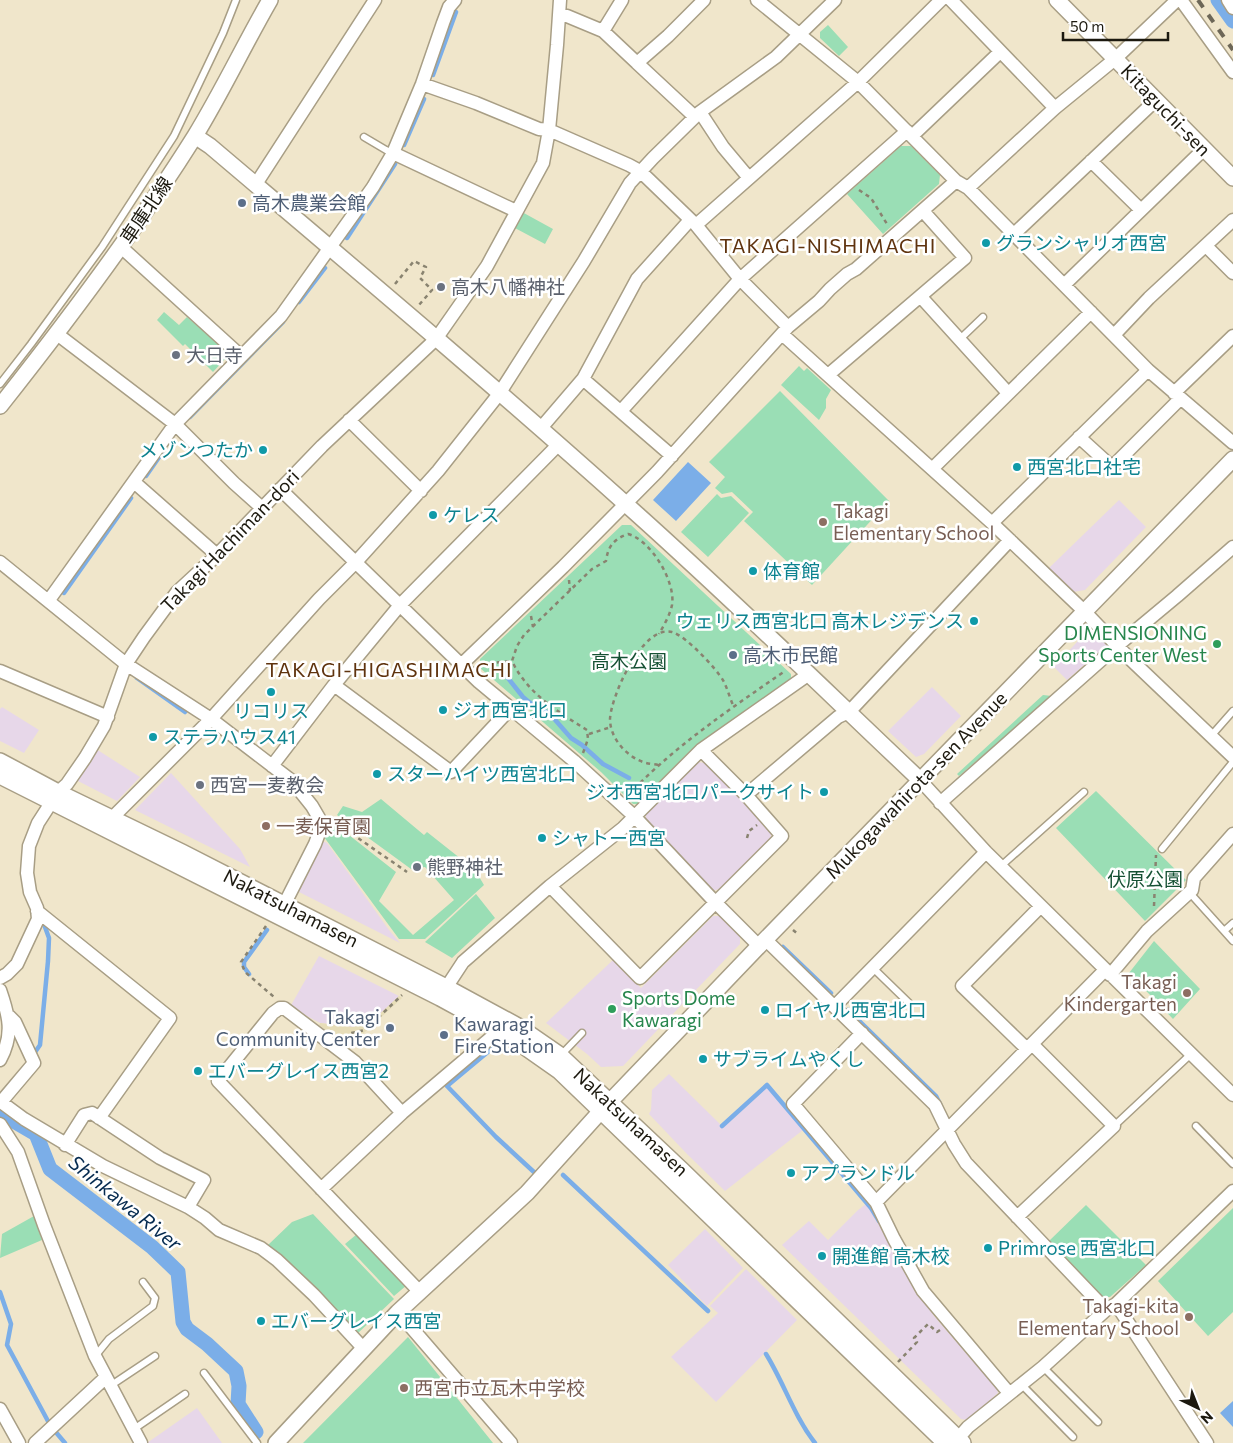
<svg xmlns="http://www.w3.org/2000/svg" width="1233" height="1443" font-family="Commissioner,'Noto Sans JP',sans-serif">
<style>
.commercial{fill:#e7d7e9}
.green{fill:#9adeb5}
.sand{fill:#e7ddb8}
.water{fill:#7baee8}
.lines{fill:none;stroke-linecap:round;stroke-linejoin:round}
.stream{stroke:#7baee8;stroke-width:4.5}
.canal{stroke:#7baee8;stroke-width:15}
.service-casing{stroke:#a89e85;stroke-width:9}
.minor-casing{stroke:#a89e85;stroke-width:15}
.tertiary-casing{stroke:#a89e85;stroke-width:18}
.path{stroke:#898370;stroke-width:2.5;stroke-dasharray:4 4;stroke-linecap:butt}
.service{stroke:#fff;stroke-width:6}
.minor{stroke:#fff;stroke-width:12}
.tertiary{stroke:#fff;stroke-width:15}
.rail{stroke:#6d6757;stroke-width:4;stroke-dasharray:9 9;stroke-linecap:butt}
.service-dot{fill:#5c6f8a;stroke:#fff;stroke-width:2}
.culture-dot{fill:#0f9aa8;stroke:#fff;stroke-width:2}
.worship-dot{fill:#6b7280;stroke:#fff;stroke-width:2}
.education-dot{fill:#8d6e63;stroke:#fff;stroke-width:2}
.leisure-dot{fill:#2e9e5b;stroke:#fff;stroke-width:2}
.labels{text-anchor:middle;stroke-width:5;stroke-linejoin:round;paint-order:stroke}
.street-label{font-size:19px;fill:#1c190f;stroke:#fff}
.service-label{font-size:19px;fill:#4e5e75;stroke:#fff;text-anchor:start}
.culture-label{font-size:19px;fill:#0d838f;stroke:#fff;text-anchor:start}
.worship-label{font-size:19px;fill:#5b616d;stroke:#fff;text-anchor:start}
.education-label{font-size:19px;fill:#785e54;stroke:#fff;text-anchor:start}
.leisure-label{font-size:19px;fill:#27864d;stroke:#fff;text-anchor:end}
.park-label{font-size:19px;fill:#165134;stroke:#fff}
.neighbourhood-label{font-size:20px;letter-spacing:1px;fill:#5f330e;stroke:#fff}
.water-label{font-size:20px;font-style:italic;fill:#052a4f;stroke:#fff}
</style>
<rect width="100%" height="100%" fill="#f0e6cb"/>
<!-- commercial -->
<path class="commercial" d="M1119,500L1146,527L1085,590L1073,592L1049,568Z
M1087,631H1096L1106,641L1107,645L1067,680L1054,667Z
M932,687L961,716L924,754L916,757L888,731Z
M2,707L39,730L24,753L0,741V709Z
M96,749L140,777L117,801L78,781Z
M696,762L707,763L772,830L770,840L719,889L712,891L646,820V811Z
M171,773L240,849L250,867L135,810Z
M322,841L327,843L389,930L400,943L297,891Z
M713,916H721L740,935V944L623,1066L601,1067L587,1054L546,1023L613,960L641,988Z
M319,956L399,996L369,1024L352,1027L320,1023L290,1007Z
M669,1074L722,1126L766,1086L803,1130L725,1191L687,1154L649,1114L651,1110L652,1090Z
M866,1204L874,1214L922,1299L934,1316L997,1389L998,1393L967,1420L961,1419L782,1245L809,1221L828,1240L858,1210Z
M705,1229L743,1268L707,1306L668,1265Z
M746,1269L797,1320L716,1402L671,1357L718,1313L710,1306Z
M197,1408L222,1443H147Z"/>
<!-- green -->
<path class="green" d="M828,25L848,47L839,56L820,38V32Z
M901,146H911L940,175L939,184L883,234L847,194Z
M522,212L553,229L545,244L513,227Z
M164,312L179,325L187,317L227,352V357L213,372L185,344L183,346L157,320Z
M799,366L804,371L807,368L831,390L826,399V408L819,420L781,385Z
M780,391L889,501L812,585L744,521L753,512L732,492L722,494L715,488L725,477L709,462Z
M717,494L721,498L731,496L749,513L708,557L681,532Z
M622,525H631L791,674V682L689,752L638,804H633L601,772L480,668V659Z
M1043,695L1052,696L959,776L957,774Z
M1096,791L1186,880L1145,921L1056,828Z
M381,799L424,835L427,832L475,870L484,885L425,939H399L324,837L335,824L396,872L379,901L413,935L454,900L425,867L411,869L337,815L343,806L362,812Z
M476,894L495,918L452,958L425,942Z
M1154,941L1200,989L1173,1019L1129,973Z
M1086,1205L1146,1265L1110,1297H1103L1049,1241Z
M1233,1208V1312L1208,1336L1158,1281Z
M313,1214L394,1299L357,1334L268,1245L292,1222Z
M34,1216L42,1240L0,1258L2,1234Z
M357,1234L407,1285L394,1296L345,1244Z
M408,1337L493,1443H303Z"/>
<!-- sand -->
<path class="sand" d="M399,996L402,998L352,1044L348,1041L345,1044L319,1025L320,1023L352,1027L369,1024Z"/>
<!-- water -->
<path class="water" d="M688,462L711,483L676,521L653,500Z
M1233,1401V1427L1220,1413Z"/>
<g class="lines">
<!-- stream -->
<path class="stream" d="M433,75L456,12
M404,145L424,99
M347,238L395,164
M299,302L325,268
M190,417L283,322
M146,476L162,453
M64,593L131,498
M504,673L523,697L529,702L550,714L571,738L582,745L603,764L629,778
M137,678L185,712
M783,947L831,993
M249,974L244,967V962L267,930
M848,1010L936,1096L940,1104
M495,1046L447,1086L496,1137L535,1173
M33,1055L40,1045L48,961L49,938L45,927
M722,1126L767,1085L871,1208L879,1221
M563,1175L708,1311
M0,1292L11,1324L7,1345L49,1423
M766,1354C784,1383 794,1416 815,1443
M54,1430L65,1443"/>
<!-- canal -->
<path class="canal" d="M1218,0L1233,21
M6,1113L12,1120L36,1134L50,1169L152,1247L178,1272L183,1322L187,1329L207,1344L236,1371L239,1386L238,1404L256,1432"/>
<!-- service casing -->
<g class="service-casing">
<path id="service" d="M364,137L386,150L393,153
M959,340L983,317
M0,384L31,344L102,247L174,136L223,33L236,0
M1211,736L1233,711
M1162,849L1233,762
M1001,866L1084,792
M1189,892L1233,941
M1224,931L1233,923
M873,968L909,1003
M561,1055L582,1033
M1114,1126L1191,1054
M1196,1126L1233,1164
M96,1355L109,1339L153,1306L155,1298L143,1282
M1043,1367L1098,1422
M204,1373L257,1443
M1021,1384L1073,1437
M110,1386L155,1356
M134,1429L185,1394"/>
</g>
<!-- minor casing -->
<g class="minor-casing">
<path id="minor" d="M757,0L858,82L956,181L968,188L1148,370L1233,443
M951,0L1055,108
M1181,0L1233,72
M1228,0L1233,8
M559,15L567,16L603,31L637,63L668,36L704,0
M603,31L622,0
M637,63L695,117
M422,84L476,103L539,129L549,130L629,165L640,171L696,225L740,279L788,327
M700,112L723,147L749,178
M912,136L1000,52
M393,153L516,211
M1091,161L1141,210
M256,184L375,0
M968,188L1055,108L1115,59L1177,0
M696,225L858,82L941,0
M1013,235L1156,100
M1206,246L1233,273
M121,247L241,356
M1064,285L1204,149
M921,297L1008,393
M57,334L175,424L234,483L262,508
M782,334L992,523L1084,611L1128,657L1233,757
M1114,335L1149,298L1233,220
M828,375L965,258L923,211
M583,379L672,456
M1174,393L1233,336
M621,411L740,279L907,131
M349,420L421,491
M541,428L583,379L637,279L690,220
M1079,437L1112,467L1180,399
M932,469L1091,312
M134,482L217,555
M280,489L479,682L574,761L634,816L715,902L759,946
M992,523L1148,370
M0,562L126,664L211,719L292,781L312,806L319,818V833L315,844L281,911
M49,600L175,424L281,316L373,187L393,153L422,84L443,23L449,7L455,0
M461,665L563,567L657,472L788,327L819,301L830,289L847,274L856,269L956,181
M0,671L108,717
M334,685L451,772L511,708
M272,766L334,685L400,605L558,445
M920,780L986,852L1233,1095
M746,795L838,717L849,712L1010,540
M940,803L1117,646L1177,596L1233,547
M106,824L211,719L319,599L356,562L438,471L499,394L584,261L630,183L653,158L700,112L776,57L835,0
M550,886L640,978L782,836L746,795L701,750
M37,911L170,1018L99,1118
M766,940L935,1105L954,1144L966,1163L1106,1310
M1110,975L1147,931L1192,890L1194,878L1233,834
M0,978L7,974L17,964L38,919L37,908L30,892L27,873L29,846L38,823L58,792L67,784L85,758L104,726L126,664L144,637L177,592L217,555L322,446L436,339L487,266L543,163L549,130L557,45L560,0
M0,990C9,1016 14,1034 0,1060
M442,994L463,962L550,886L623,828L701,750L809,674
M835,1006L986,852
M9,1016L15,1022L34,1063L1,1102L24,1119L103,1166L188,1207L205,1218L219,1230L261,1248L277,1260L314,1295L364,1349
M862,1033L793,1104L876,1202L894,1239L923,1291L1009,1393
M1027,1049L962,986L1041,906
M402,1113L355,1062L284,1008H280L273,1013L218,1081L419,1291
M0,1124L18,1152L44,1225L95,1356L141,1443
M65,1145L84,1115L92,1113L160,1158L204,1180L188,1207
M321,1189L402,1113L500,1030
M876,1202L1105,970
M1017,1217L1114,1126L1032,1044
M1116,1304L1207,1443
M398,1312L511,1443
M0,1409L19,1443
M35,1443L105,1378
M954,1443L968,1427L1043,1367L1106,1310L1116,1304L1233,1191"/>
</g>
<!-- tertiary casing -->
<g class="tertiary-casing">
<path id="tertiary" d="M1057,0L1233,178
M195,136L210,146C354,268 498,389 638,515C734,601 826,691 920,780
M0,406C69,319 136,230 195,136C222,92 244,45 270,0
M0,761L58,792L182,852L446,987L518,1026L560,1055L682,1170L963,1443
M0,776L440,998L506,1034L559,1071L945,1443
M276,1443L398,1312L527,1193L600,1112L759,946L1233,459"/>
</g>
<!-- path -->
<path class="path" d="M859,190L871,198L887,224
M395,284L414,261L426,267L420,278L432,290L419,305
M569,580L570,591
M531,616L533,627
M481,664L512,661
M540,717L546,702
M589,734L611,727
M583,753L588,739L587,730C558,712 527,693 512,661L517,646L524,635L592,569L606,561C608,546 614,539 628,534C651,540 676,582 672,605C670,615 664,625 659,634
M658,765C654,764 648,764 643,762C626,756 610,738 610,719C611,696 643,624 672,632C685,635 718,670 724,682C728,690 730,699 734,707
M629,794C675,746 730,709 785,671
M332,820L407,872
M747,838L749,831L757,825
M1154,906L1156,855
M266,926L241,962L245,972L274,997
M793,930L799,935
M346,1039L351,1033L365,1030L402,995
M898,1362L917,1342L914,1338L928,1324L937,1332L940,1330"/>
<!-- service -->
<use href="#service" class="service"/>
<!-- minor -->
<use href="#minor" class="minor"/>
<!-- tertiary -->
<use href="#tertiary" class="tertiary"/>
<!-- rail -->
<path class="rail" d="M1198,0L1233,50"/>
</g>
<!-- markers -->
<g class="service-dot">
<circle cx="242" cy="203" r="5"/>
<circle cx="733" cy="655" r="5"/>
<circle cx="390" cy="1028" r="5"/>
<circle cx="444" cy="1035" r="5"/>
</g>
<g class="culture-dot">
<circle cx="986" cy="243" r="5"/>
<circle cx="263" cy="450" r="5"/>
<circle cx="1017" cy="467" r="5"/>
<circle cx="433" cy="515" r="5"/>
<circle cx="753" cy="571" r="5"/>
<circle cx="974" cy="621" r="5"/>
<circle cx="271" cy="692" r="5"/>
<circle cx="443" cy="710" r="5"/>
<circle cx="153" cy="737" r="5"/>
<circle cx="377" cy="774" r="5"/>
<circle cx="824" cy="792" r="5"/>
<circle cx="542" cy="838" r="5"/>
<circle cx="765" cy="1010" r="5"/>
<circle cx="703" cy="1059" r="5"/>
<circle cx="198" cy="1071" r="5"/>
<circle cx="791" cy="1173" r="5"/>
<circle cx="988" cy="1248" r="5"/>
<circle cx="822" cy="1256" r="5"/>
<circle cx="261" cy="1321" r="5"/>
</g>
<g class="worship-dot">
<circle cx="441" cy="287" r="5"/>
<circle cx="176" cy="355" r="5"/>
<circle cx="200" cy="785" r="5"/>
<circle cx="417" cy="867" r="5"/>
</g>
<g class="education-dot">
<circle cx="823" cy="522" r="5"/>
<circle cx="266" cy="826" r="5"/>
<circle cx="1187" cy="993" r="5"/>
<circle cx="1189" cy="1317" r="5"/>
<circle cx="404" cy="1388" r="5"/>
</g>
<g class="leisure-dot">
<circle cx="1217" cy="644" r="5"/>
<circle cx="612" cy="1009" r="5"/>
</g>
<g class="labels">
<!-- street labels -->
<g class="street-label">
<text transform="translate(1166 110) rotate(46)" y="7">Kitaguchi-sen</text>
<text transform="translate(146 210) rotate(-56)" y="7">車庫北線</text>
<text transform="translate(230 541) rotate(-46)" y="7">Takagi Hachiman-dori</text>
<text transform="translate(916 785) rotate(-46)" y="7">Mukogawahirota-sen Avenue</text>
<text transform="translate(291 908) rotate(27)" y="7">Nakatsuhamasen</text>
<text transform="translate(631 1122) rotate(43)" y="7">Nakatsuhamasen</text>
</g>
<!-- service labels -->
<g class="service-label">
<text x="252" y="210">高木農業会館</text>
<text x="743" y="662">高木市民館</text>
<text x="380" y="1024" text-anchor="end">Takagi<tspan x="380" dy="22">Community Center</tspan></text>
<text x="454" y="1031">Kawaragi<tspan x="454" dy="22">Fire Station</tspan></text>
</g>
<!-- culture labels -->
<g class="culture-label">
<text x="996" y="250">グランシャリオ西宮</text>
<text x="253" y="457" text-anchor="end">メゾンつたか</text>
<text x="1027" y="474">西宮北口社宅</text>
<text x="443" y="522">ケレス</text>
<text x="763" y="578">体育館</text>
<text x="964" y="628" text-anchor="end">ウェリス西宮北口 高木レジデンス</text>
<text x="453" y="717">ジオ西宮北口</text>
<text x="271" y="718" text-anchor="middle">リコリス</text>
<text x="163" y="744">ステラハウス41</text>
<text x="387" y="781">スターハイツ西宮北口</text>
<text x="814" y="799" text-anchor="end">ジオ西宮北口パークサイト</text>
<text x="552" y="845">シャトー西宮</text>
<text x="775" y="1017">ロイヤル西宮北口</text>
<text x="713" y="1066">サブライムやくし</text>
<text x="208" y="1078">エバーグレイス西宮2</text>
<text x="801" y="1180">アプランドル</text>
<text x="998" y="1255">Primrose 西宮北口</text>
<text x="832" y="1263">開進館 高木校</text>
<text x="271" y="1328">エバーグレイス西宮</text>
</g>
<!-- worship labels -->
<g class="worship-label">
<text x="451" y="294">高木八幡神社</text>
<text x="186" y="362">大日寺</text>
<text x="210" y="792">西宮一麦教会</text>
<text x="427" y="874">熊野神社</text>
</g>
<!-- education labels -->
<g class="education-label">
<text x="833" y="518">Takagi<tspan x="833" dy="22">Elementary School</tspan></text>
<text x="276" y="833">一麦保育園</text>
<text x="1177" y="989" text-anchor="end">Takagi<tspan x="1177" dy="22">Kindergarten</tspan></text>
<text x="1179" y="1313" text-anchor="end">Takagi-kita<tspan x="1179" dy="22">Elementary School</tspan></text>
<text x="414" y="1395">西宮市立瓦木中学校</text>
</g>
<!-- leisure labels -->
<g class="leisure-label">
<text x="1207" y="640">DIMENSIONING<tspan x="1207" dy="22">Sports Center West</tspan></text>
<text x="622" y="1005" text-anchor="start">Sports Dome<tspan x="622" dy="22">Kawaragi</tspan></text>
</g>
<!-- park labels -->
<g class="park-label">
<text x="629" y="668">高木公園</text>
<text x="1145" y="886">伏原公園</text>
</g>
<!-- neighbourhood labels -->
<g class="neighbourhood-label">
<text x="828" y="253">TAKAGI-NISHIMACHI</text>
<text x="389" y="677">TAKAGI-HIGASHIMACHI</text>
</g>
<!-- water labels -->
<g class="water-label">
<text transform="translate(125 1203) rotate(39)" y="7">Shinkawa River</text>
</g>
</g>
<!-- north arrow -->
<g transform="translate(1198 1408) rotate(137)" stroke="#ffffff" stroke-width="4" paint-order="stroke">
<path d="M0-4L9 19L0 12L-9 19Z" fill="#1c190f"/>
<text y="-8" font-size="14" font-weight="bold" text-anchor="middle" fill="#1c190f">N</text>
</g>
<!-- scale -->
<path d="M1063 32v8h105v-8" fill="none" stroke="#1c190f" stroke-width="2.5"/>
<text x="1070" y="32" font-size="15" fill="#1c190f" stroke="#ffffff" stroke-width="4" paint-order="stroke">50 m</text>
</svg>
